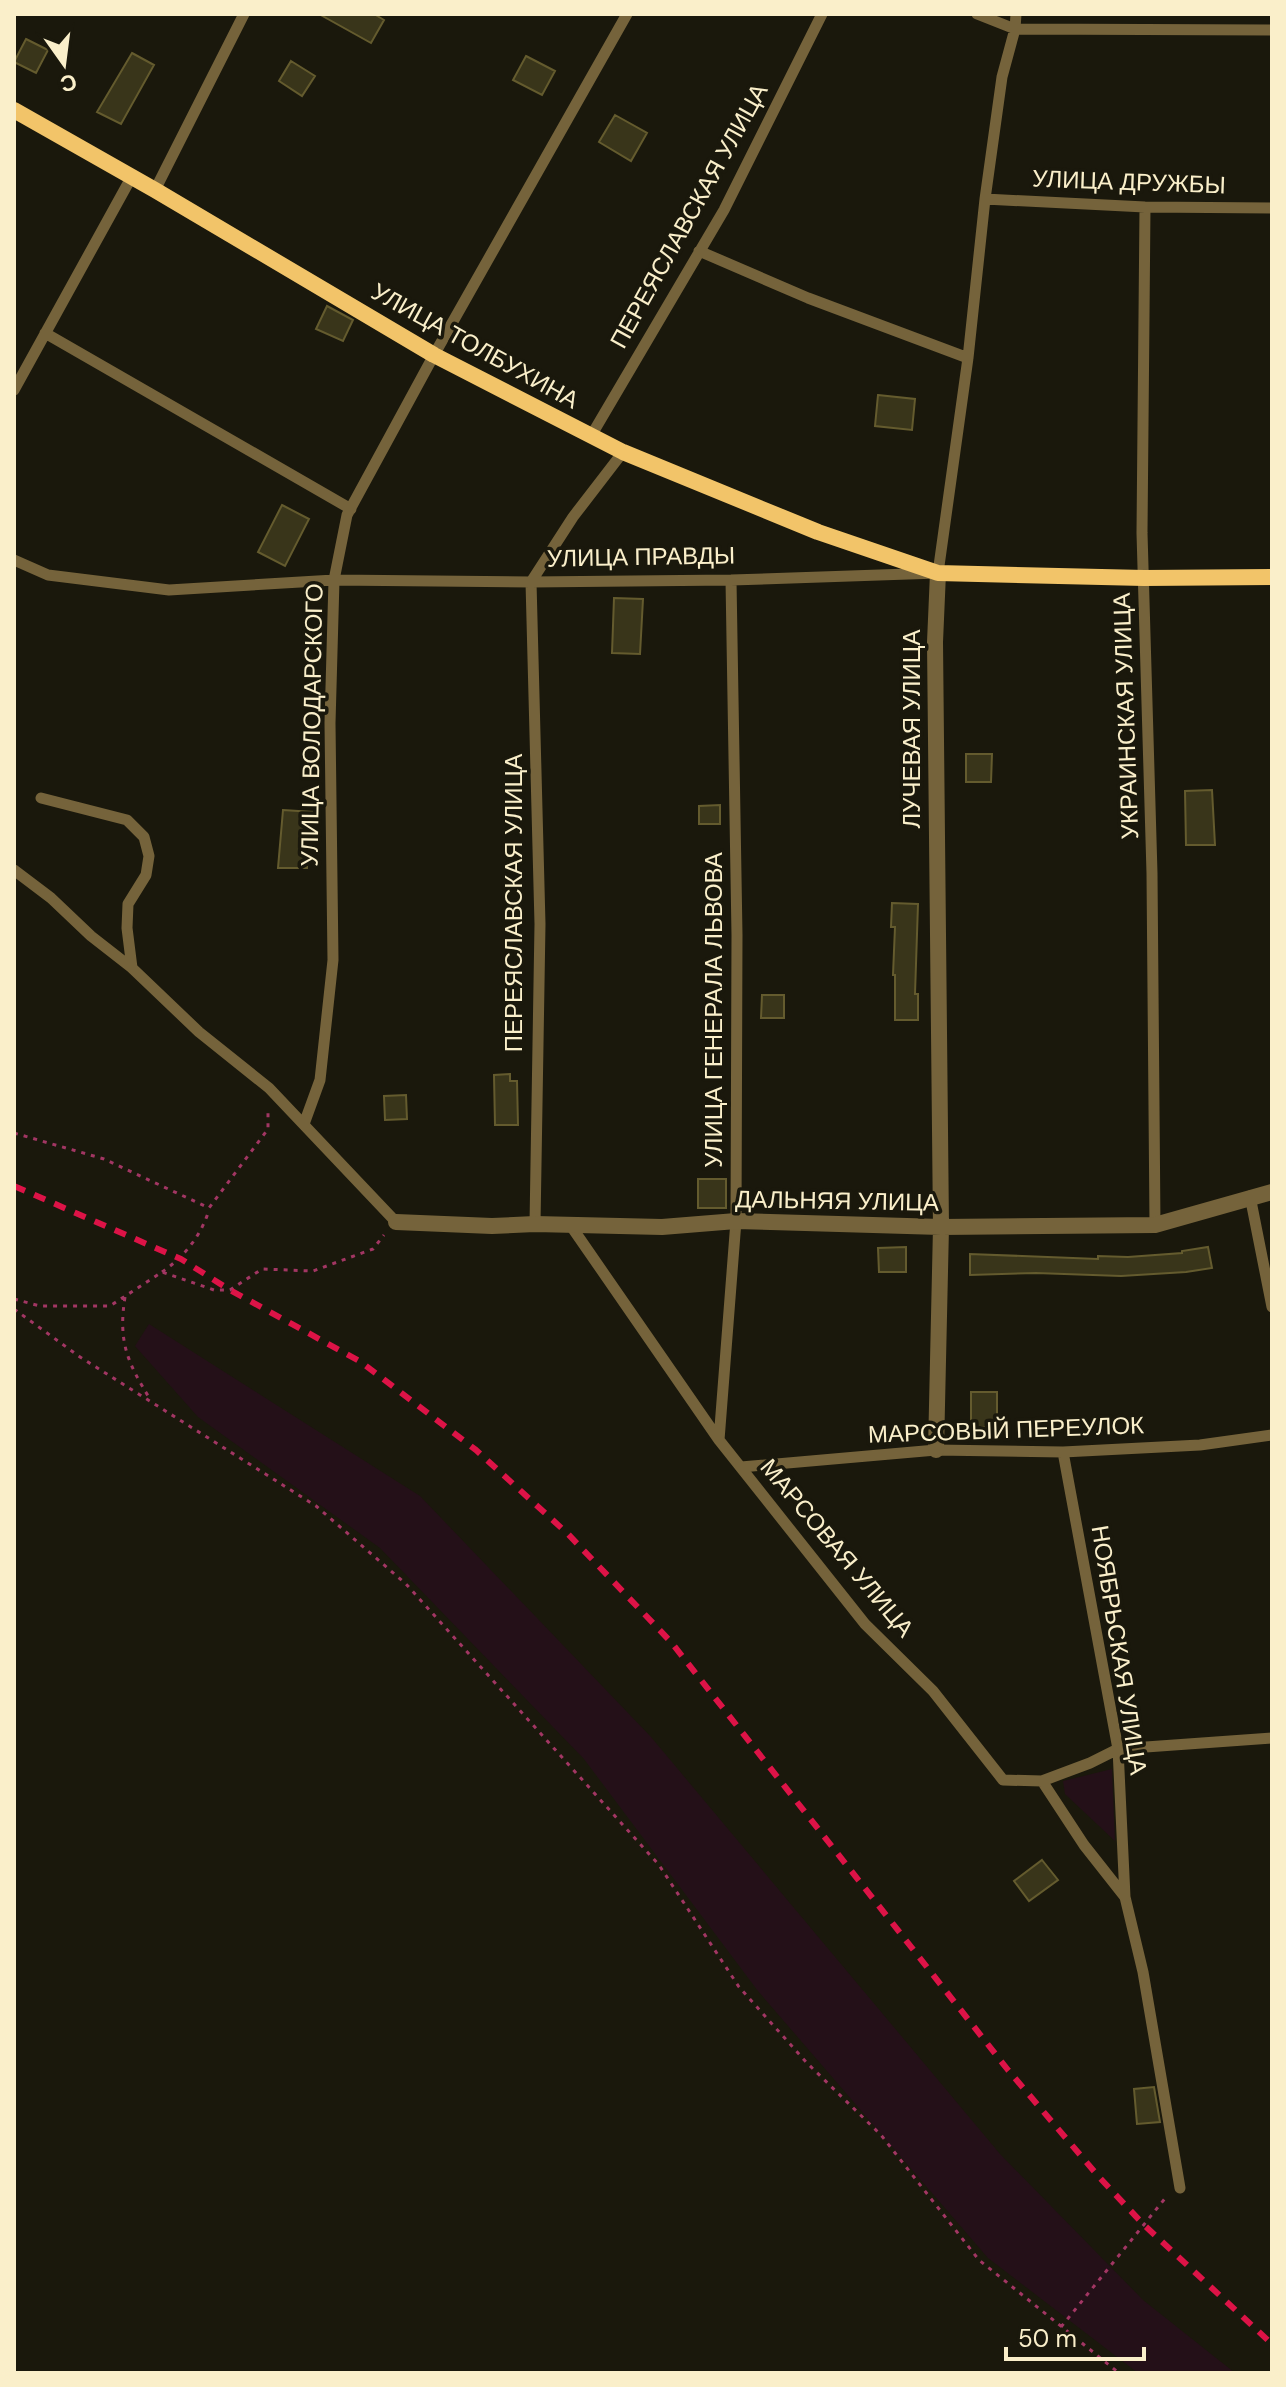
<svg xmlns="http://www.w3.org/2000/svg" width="1286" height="2387" font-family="'DM Sans',sans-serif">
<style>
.green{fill:#241018}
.building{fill:#39351a;stroke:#645b2e;stroke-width:2}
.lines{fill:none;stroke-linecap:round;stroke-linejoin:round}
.path{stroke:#a23663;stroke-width:3;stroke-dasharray:4 6;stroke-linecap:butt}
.lane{stroke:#75633b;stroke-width:11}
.street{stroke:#75633b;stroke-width:16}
.secondary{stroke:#f2c469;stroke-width:16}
.rail{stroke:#dd1347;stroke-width:6;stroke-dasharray:12 10;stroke-linecap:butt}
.labels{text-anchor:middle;stroke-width:7;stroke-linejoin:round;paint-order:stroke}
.street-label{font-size:24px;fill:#faefca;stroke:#1a180c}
</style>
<rect width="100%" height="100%" fill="#1a180c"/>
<!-- green -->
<path class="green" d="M149,1324L420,1496L651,1737L1000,2154L1143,2300L1235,2373H1138L988,2258L758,1991L584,1759L380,1548L198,1417L135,1346Z
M1112,1769L1115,1841L1065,1794L1063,1781Z"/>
<!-- building -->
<path class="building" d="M319,14H374L384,20L371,43Z
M26,39L48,50L36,73L14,62Z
M132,53L154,65L121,124L97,112Z
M526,56L555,71L542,95L513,80Z
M291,61L315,76L302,96L279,81Z
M615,115L647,133L631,161L599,142Z
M327,306L353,320L343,341L316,329Z
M878,395L915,399L912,430L875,426Z
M282,505L309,519L285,566L258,552Z
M614,598L643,599L640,654L612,653Z
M966,754H992L991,782H966Z
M1212,790L1215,845H1186L1185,791Z
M720,805V824H699V806Z
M283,810L313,812L312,830H308L307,868H278Z
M892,903L918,904L915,994H918V1020H895V975H893L895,927H891Z
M762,995H784V1018H761Z
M510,1074V1081H517L518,1125H495L494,1075Z
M406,1095L407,1119L385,1120L384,1096Z
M698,1179H726V1208H698Z
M906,1247V1272H879L878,1248Z
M1208,1247L1212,1268L1186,1272L1121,1276L1036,1273L970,1275V1254L1098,1259V1256L1128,1257L1182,1253V1251Z
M971,1392H997V1427H971Z
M1042,1860L1058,1880L1029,1901L1014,1881Z
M1154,2087L1160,2122L1137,2124L1134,2089Z"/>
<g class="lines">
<!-- path -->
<path class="path" d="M14,1133L104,1159L209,1208L268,1129V1109
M162,1272C184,1257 201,1236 209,1210
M125,1297C118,1341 127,1362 150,1399
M14,1299L40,1306H110L162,1272L214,1290H230L262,1269L313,1271L373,1249L384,1235
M14,1309L80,1357L316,1506L406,1584L659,1865L739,1987L807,2063L881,2135L979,2260L1119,2373
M1061,2327L1167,2196"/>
<!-- lane -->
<path class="lane" d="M977,14L1015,29L1272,30
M155,190L244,14
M985,199L1145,207L1272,208
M1145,207L1142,533L1152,873L1155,1225
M699,251L808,298L968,358
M45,333L351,509
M14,390L131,178
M591,436L724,210L822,14
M14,560L48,575L169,590L334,580L531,582L731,580L938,573L968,358L985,199L1002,77L1015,29L1016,14
M41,798L127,820L144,837L149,856L146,875L128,904L127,928L132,968
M14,870L51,898L91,936L132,968L199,1032L269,1088L396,1222
M304,1124L320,1080L333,960L330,723L334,580L347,515L434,355L627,14
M1250,1196L1272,1307
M535,1224L540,924L531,582L573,517L623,452
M571,1226L719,1440L865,1624L933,1691L1003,1780L1042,1781L1084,1845L1125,1897
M719,1440L736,1221L737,935L731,580
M1063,1452L1118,1749L1125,1897L1143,1972L1180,2188
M741,1467L936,1450L1063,1452L1200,1445L1272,1435
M1042,1781L1090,1763L1118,1749L1272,1738"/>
<!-- street -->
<path class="street" d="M396,1222L492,1226L535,1224L662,1227L736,1221L941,1227L1155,1225L1272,1192
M936,1450L941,1227L935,642L938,573"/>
<!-- secondary -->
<path class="secondary" d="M14,110L155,190L434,355L623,452L818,532L938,573L1144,578L1272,577"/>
<!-- rail -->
<path class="rail" d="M14,1186L181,1259L230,1290L361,1362L476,1450L568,1534L671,1642L1008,2070L1099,2177L1143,2224L1272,2344"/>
</g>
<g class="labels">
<!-- street labels -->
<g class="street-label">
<text transform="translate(1129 182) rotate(2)" y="8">УЛИЦА ДРУЖБЫ</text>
<text transform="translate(689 216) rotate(-61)" y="8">ПЕРЕЯСЛАВСКАЯ УЛИЦА</text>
<text transform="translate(475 346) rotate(29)" y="8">УЛИЦА ТОЛБУХИНА</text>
<text transform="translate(641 557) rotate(-1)" y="8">УЛИЦА ПРАВДЫ</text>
<text transform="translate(1126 716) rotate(-92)" y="8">УКРАИНСКАЯ УЛИЦА</text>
<text transform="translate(312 725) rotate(-89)" y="8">УЛИЦА ВОЛОДАРСКОГО</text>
<text transform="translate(912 729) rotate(-90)" y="8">ЛУЧЕВАЯ УЛИЦА</text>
<text transform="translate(514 903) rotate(-90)" y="8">ПЕРЕЯСЛАВСКАЯ УЛИЦА</text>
<text transform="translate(714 1010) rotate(-90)" y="8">УЛИЦА ГЕНЕРАЛА ЛЬВОВА</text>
<text transform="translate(837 1201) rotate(1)" y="8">ДАЛЬНЯЯ УЛИЦА</text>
<text transform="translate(1006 1430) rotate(-2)" y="8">МАРСОВЫЙ ПЕРЕУЛОК</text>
<text transform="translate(837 1548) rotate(50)" y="8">МАРСОВАЯ УЛИЦА</text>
<text transform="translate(1119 1650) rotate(81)" y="8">НОЯБРЬСКАЯ УЛИЦА</text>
</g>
</g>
<!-- border -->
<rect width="1286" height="2387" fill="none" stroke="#faefca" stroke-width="32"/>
<!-- north arrow -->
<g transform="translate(64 64) rotate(166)" stroke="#1a180c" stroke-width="6" paint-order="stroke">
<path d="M0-6L14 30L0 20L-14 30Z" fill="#faefca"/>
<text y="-12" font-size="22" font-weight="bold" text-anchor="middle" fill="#faefca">С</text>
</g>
<!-- scale -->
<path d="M1006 2347v12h138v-12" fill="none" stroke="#faefca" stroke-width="4"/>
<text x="1018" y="2347" font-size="24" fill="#faefca" stroke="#1a180c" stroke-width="6" paint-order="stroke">50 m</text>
</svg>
